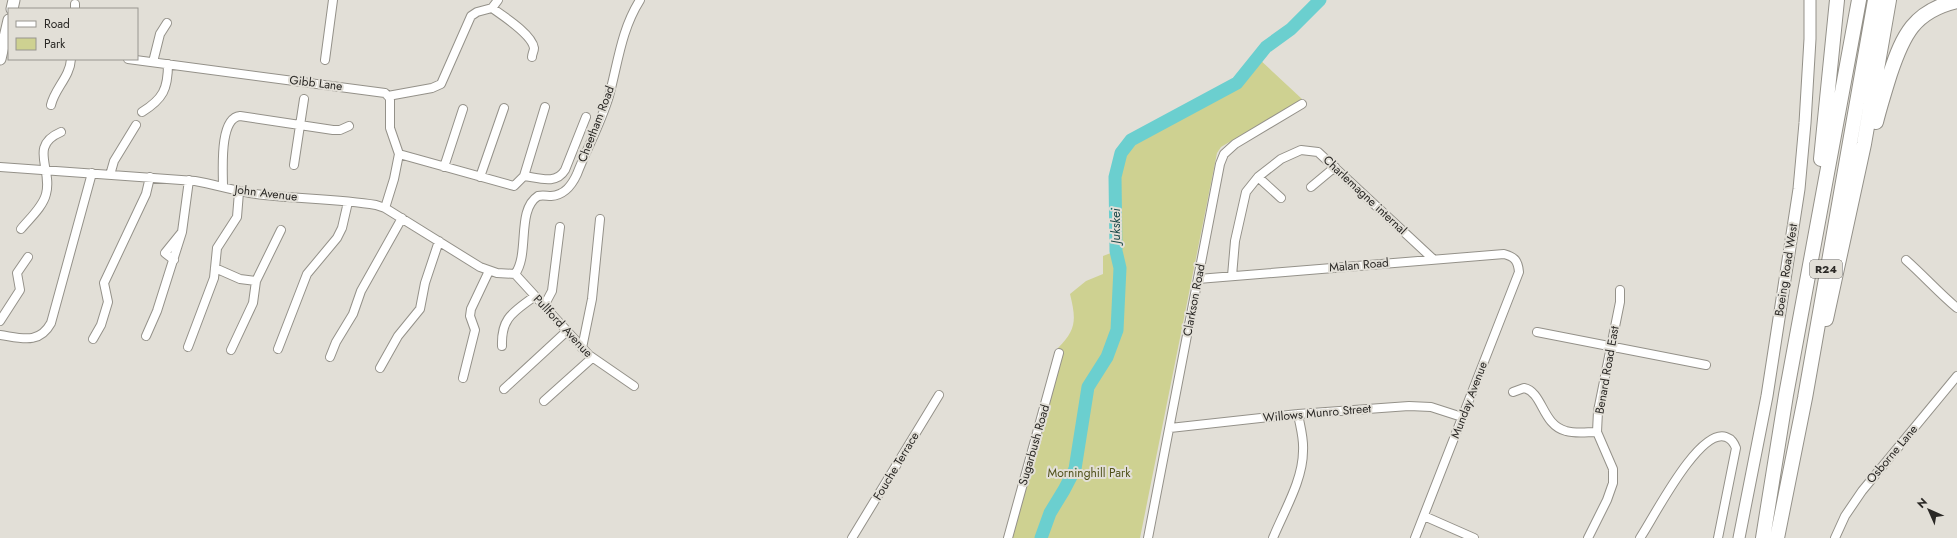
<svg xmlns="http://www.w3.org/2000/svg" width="1957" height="538" font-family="Jost,sans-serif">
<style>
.green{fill:#ced191}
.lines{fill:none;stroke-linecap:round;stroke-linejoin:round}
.river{stroke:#6bcfcf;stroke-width:13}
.minor-casing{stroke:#949189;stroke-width:10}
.secondary-casing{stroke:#949189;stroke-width:13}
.motorway-casing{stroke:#949189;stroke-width:16}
.minor{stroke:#fff;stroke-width:8}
.secondary{stroke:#fff;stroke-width:11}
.motorway{stroke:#fff;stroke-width:14}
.labels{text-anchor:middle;stroke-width:4;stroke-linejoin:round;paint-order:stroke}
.shield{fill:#e2dfd7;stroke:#615f5a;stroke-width:1}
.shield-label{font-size:11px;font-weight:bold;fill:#2a2825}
.street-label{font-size:12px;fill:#2a2825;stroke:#e2dfd7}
.park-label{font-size:12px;fill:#51521c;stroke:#e2dfd7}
.water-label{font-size:13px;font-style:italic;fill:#1b4949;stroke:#e2dfd7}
</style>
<rect width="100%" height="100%" fill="#e2dfd7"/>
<!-- green -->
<path class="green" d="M1257,57L1302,99L1221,147L1217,153L1140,538H1005L1058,348C1077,329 1076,319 1070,294L1086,281L1103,274V256L1116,251L1115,177L1121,153L1131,140L1237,83L1244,76Z"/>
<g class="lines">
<!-- river -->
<path class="river" d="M1041,538L1050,513L1064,490L1075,469L1088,387L1107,357L1117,330L1120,268L1116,251L1115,177L1121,153L1131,140L1237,83L1266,47L1291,29L1320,0"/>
<!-- minor casing -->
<g class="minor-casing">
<path id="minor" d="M492,8L498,0
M75,9V4
M128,59L385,93L390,98V128L399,154L394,179L385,208
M325,60L333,0
M153,62L160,34L167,23
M388,96L432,88L441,84L471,16L477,12L492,8C503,16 532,34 534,48C534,51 532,54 532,57
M51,105C55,88 70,77 71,59
M142,112C163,99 168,89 168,64
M399,154L514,186L524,176L545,107
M294,165L304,99
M0,167L195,181C218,185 241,193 264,195C301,199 339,199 376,205L385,208L480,267L497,273L515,274
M444,167L463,109
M110,175L114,161L136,125
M524,176C539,178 556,185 565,170L586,117
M480,177L504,108
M1258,177L1281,198
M223,187C223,170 219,118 240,116L333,130H340L349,126
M1311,187L1335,167
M21,229C29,219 43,207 46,194C53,169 28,146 61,132
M174,260L165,253L182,232L189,180
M1906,260C1924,276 1939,293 1957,308
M215,268L240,279L256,281
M515,274C530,254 516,210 538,196C543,195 547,196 551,196C565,195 572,185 577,174C587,148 601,123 609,96C618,63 621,30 640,0
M515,274L589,355L634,386
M1232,276L1235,241L1246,192L1258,177L1281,159L1301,150L1318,152L1433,259
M1198,279L1504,254C1515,257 1518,261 1519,272L1415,538
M544,306L552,291L560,227
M0,321L20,290L17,273L28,257
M1537,332L1706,365
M0,335C21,338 39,345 51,323L92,173
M146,336L157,311L182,232
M93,339L101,325L108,302L104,283L146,194L150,177
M502,346C501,317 514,312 535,296
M188,347L214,278L217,248L237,217L239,192
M582,348L592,299L600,219
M278,349L307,274L337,238L342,228L348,202
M231,350L253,303L256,281L281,230
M330,357L336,342L353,314L361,291L402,218
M380,368L398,336L420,309L425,283L439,241
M463,378L475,330L470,316L471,309L489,271
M504,389L567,331
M1513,392L1524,388C1543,392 1542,425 1566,431C1576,434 1587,432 1597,432
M544,401L592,358
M1170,428L1298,414L1409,406L1431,407L1462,417
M1424,516L1474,538
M852,538L939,395
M1008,538L1059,353
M1148,538L1220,164L1224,154L1235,144L1302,104
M1273,538C1284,511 1303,480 1303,451C1304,438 1300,426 1298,414
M1588,538L1607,500L1613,483V469L1597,432L1598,411L1620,302V290
M1640,538C1653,519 1699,427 1726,437C1732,439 1734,443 1736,448L1718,538
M1835,538L1845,516L1862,491L1957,376"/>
</g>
<!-- secondary casing -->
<g class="secondary-casing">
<path id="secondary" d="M12,9L14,0
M0,59L9,20
M1739,538L1767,396L1799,189L1805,123L1810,39V0"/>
</g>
<!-- motorway casing -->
<g class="motorway-casing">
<path id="motorway" d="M1876,122C1880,106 1885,90 1890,74C1903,35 1914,11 1957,1
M1821,159L1837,0
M1826,319L1864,144L1889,0
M1763,538L1786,395L1859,0
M1777,538L1805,398L1875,0"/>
</g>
<!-- minor -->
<use href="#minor" class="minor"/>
<!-- secondary -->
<use href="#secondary" class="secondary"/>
<!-- motorway -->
<use href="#motorway" class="motorway"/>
</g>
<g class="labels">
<!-- shield labels -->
<rect class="shield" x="1810" y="260" width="32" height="18" rx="3"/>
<g class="shield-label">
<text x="1826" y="273">R24</text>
</g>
<!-- street labels -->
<g class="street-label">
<text transform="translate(316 83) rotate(7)" y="4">Gibb Lane</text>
<text transform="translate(596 124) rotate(-69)" y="4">Cheetham Road</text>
<text transform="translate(266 193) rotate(7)" y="4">John Avenue</text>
<text transform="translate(1365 195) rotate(43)" y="4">Charlemagne internal</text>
<text transform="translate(1359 265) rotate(-5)" y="4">Malan Road</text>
<text transform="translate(1786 270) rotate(-81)" y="4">Boeing Road West</text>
<text transform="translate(1194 300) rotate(-79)" y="4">Clarkson Road</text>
<text transform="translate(563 326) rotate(47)" y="4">Pullford Avenue</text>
<text transform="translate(1607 370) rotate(-80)" y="4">Benard Road East</text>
<text transform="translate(1469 400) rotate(-69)" y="4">Munday Avenue</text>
<text transform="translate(1317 413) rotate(-5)" y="4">Willows Munro Street</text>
<text transform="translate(1034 445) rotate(-74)" y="4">Sugarbush Road</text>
<text transform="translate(1892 454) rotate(-50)" y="4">Osborne Lane</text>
<text transform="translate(896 466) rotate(-59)" y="4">Fouche Terrace</text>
</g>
<!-- park labels -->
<g class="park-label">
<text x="1089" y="477">Morninghill Park</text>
</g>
<!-- water labels -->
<g class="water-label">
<text transform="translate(1115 226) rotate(-90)" y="5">Jukskei</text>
</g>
</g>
<!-- legend -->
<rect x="8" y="8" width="130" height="52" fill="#e2dfd7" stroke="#989690"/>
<rect x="16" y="21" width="20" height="6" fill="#ffffff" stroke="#989690"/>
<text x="44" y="28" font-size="12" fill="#2a2825">Road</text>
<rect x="16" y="38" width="20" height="12" fill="#ced191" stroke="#989690"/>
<text x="44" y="48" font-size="12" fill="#2a2825">Park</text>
<!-- north arrow -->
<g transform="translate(1929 510) rotate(315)" stroke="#e2dfd7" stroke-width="3" paint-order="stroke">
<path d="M0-3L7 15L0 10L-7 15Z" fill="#2a2825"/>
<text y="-6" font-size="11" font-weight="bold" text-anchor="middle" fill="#2a2825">N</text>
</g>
</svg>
